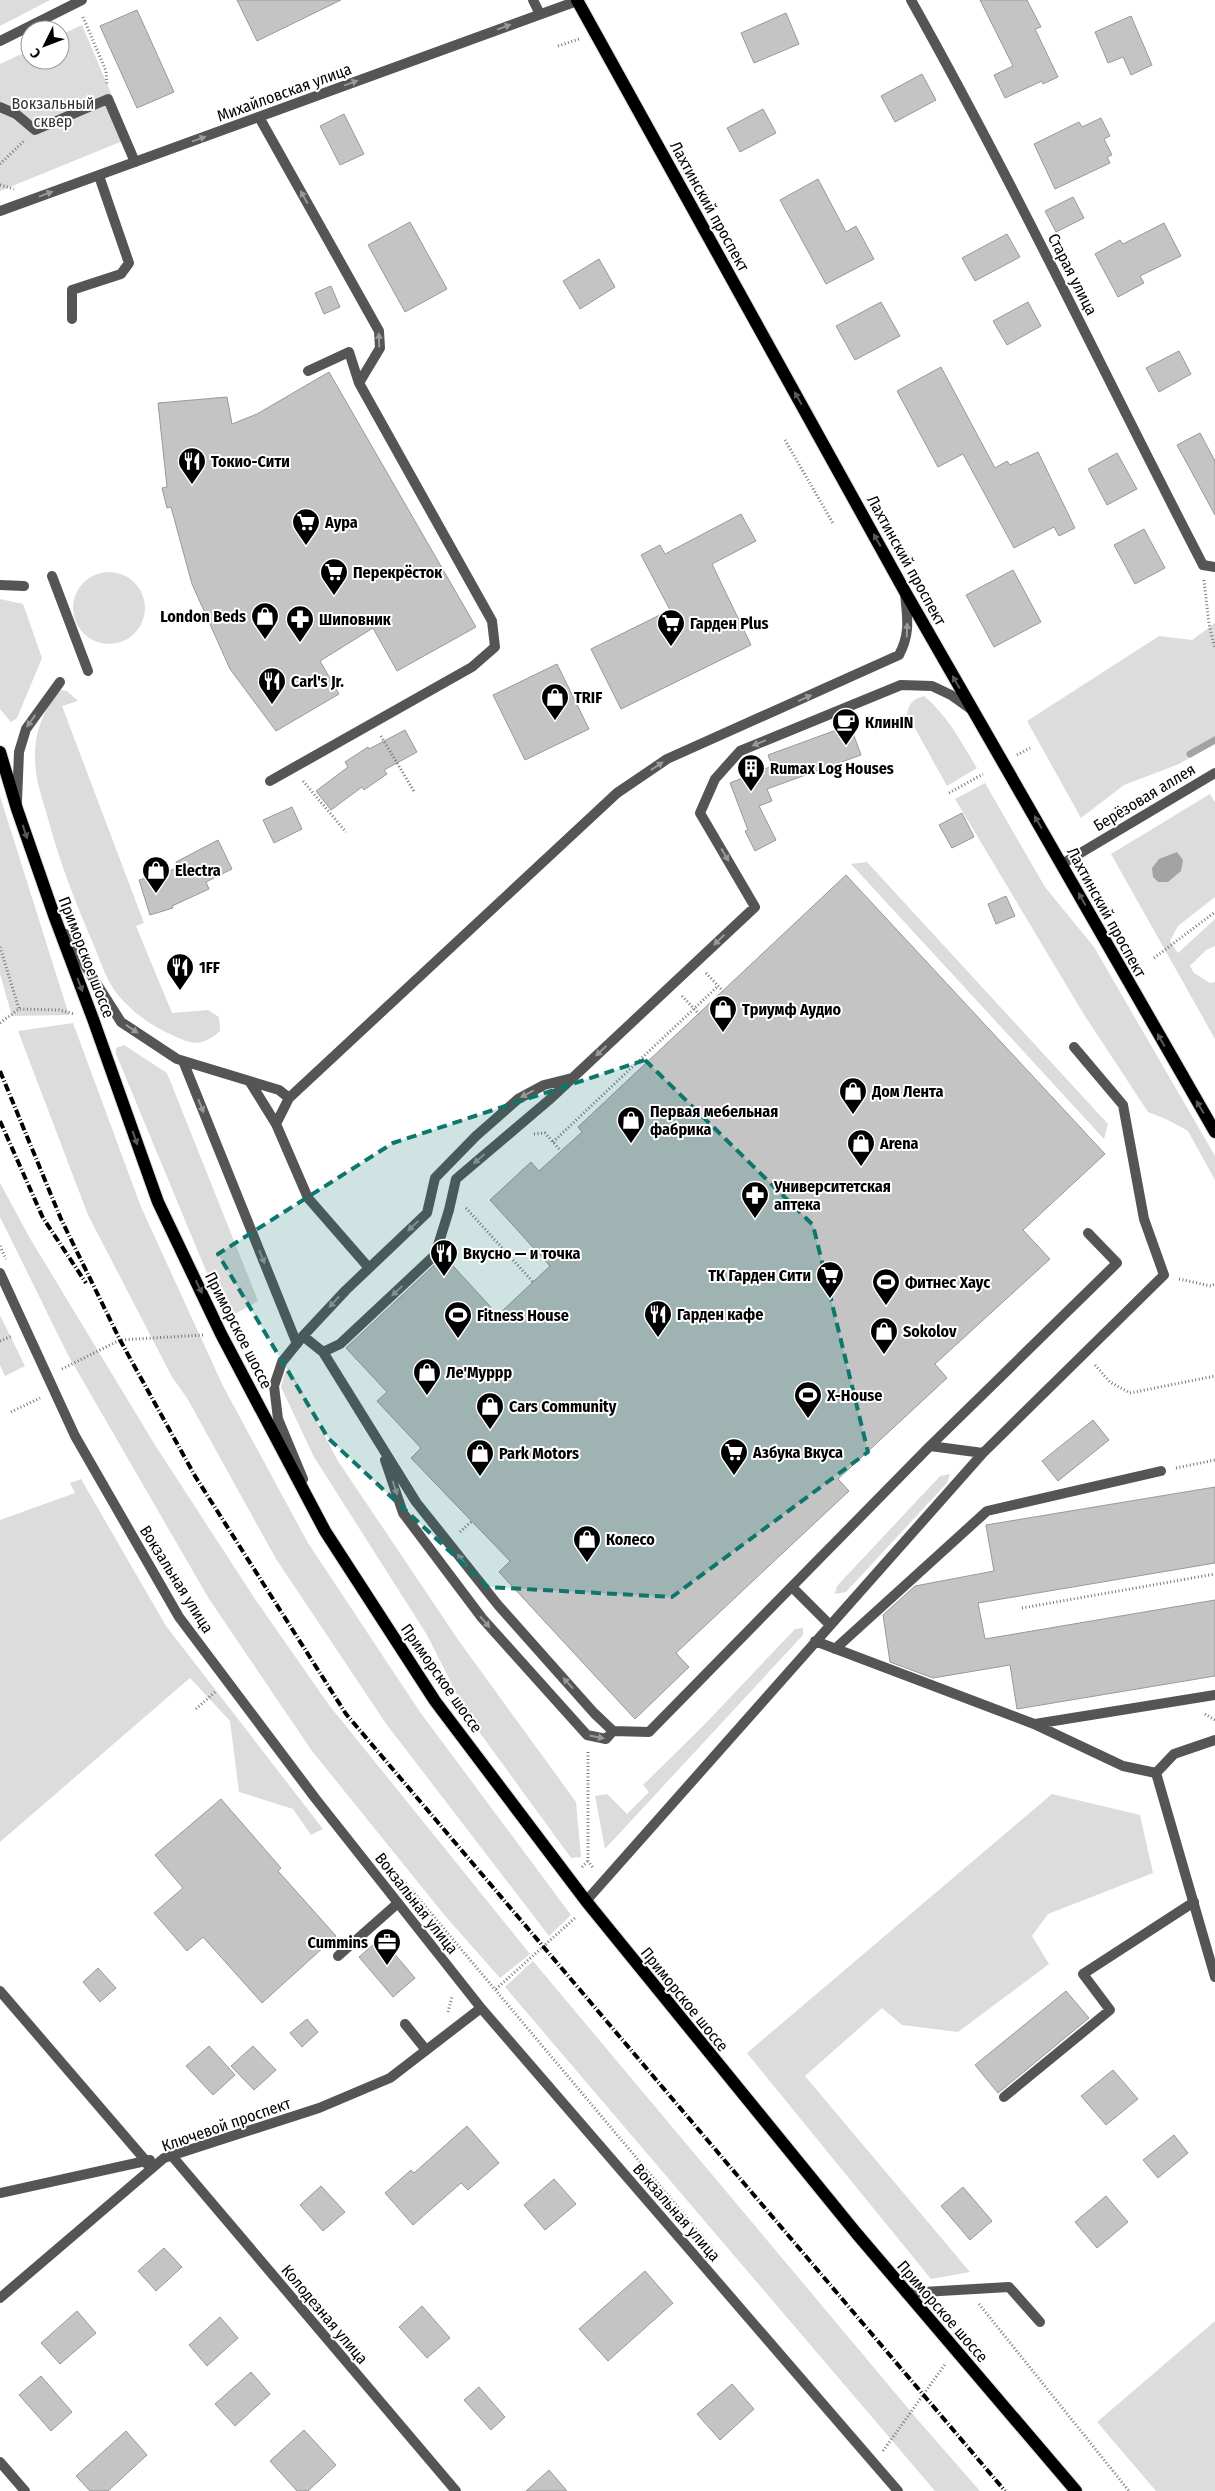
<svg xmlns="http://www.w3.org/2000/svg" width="1215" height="2491" font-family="'Fira Sans Condensed',sans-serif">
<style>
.green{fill:#dcdcdc}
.water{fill:#a3a3a3}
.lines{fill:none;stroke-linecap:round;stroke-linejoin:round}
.stream{stroke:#a3a3a3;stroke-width:7}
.building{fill:#c4c4c4;stroke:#999}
.primary-casing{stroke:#dbdbdb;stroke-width:14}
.path{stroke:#777;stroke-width:3;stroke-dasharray:1 2.5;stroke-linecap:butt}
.service{stroke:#555;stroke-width:10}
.minor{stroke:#555;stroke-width:10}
.primary{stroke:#000;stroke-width:12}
.rail{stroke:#000;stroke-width:4;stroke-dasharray:8 2.5 1 2.5;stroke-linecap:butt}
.oneway{fill:#999}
.oneway2{fill:#595959}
.marked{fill:#0f766e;fill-opacity:0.2;stroke:#0f766e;stroke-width:4;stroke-dasharray:10 6;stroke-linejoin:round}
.labels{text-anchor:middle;stroke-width:4;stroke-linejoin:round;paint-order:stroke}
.street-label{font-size:16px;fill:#000;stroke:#fff}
.park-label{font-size:16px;fill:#333;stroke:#fff}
.poi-label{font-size:16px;font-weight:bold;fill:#000;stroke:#fff;text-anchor:start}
</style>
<rect width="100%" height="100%" fill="#fff"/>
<!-- green -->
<path class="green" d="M0,0H50L0,26Z
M82,25L130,138L0,191V64L30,50V60H60V35Z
M73 608a36 36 0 1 1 72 0a36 36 0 1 1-72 0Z
M0,599L23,604L42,658L17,718L11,722L0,709Z
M1215,623V743L1179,764L1124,785L1081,818L1027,721L1159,636L1192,640Z
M60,690L67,691L78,701L62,706L144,923L136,926L172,1013L208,1010L219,1017L220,1031C202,1047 193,1045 172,1035C152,1026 133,1013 118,995C107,982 101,963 95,948C76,904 59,861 47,815C42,798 35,778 35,760C34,733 43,710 60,690Z
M924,696C948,716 961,742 977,768L947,786L907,714C909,703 913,699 924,696Z
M985,783L1045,887L1094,947L1215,1156V1180L1188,1131L1168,1120L1148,1112L1083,1013L955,799Z
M1210,794L1215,802V897L1178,926L1170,941L1178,953L1215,919V946L1206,950L1190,966L1194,973L1210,983L1215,982V1039L1111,854Z
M0,796L69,1015L12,1016L0,974Z
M867,862L1108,1124L1104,1139L851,864Z
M73,1023L141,1207L223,1386L308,1543L420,1712L571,1915L549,1936L387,1725L276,1559L187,1398L172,1377L88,1215L18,1031Z
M124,1045L167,1073L258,1301L226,1319L116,1054V1048Z
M0,1183L31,1240L155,1445L255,1599L329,1705L530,1954L500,1978L446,1917L312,1751L209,1599L68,1355L0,1217Z
M0,1315L25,1366L5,1376L0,1365Z
M289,1368L338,1461L459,1641L576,1802L581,1857L571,1858L469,1718L427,1635L314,1457L281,1387L285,1372Z
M950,1474L947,1483L846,1592L835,1594L837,1586L940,1476Z
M81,1479L166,1626L323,1829L311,1835L293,1809L239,1792L230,1721L190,1678L0,1842V1520L75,1493L70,1483Z
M803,1628V1635L605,1849L595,1796L607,1794L627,1814L649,1792L643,1785L703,1726L795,1629Z
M1052,1794L1140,1815L1153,1873L1048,1914L1032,1936L1049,1964L958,2032L902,2025L882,2008L805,2076L970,2272L931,2279L747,2053Z
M533,1961L917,2419L980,2491H935L505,1987Z
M1215,2321V2491H1156L1097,2422Z"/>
<!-- water -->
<path class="water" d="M1177,852L1183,860L1181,871L1168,882H1158L1153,877L1152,868L1159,859Z"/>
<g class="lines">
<!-- stream -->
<path class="stream" d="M1190,754L1215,740"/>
</g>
<!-- building -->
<path class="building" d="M237,0H341L257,41Z
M980,0H1027L1041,27L1035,29L1058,77L1043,84L1042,81L1005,98L994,75L1013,66Z
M137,10L174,92L137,108L100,26Z
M786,13L799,44L754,63L741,33Z
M1131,16L1152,65L1131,75L1123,57L1108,63L1095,32Z
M922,74L936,100L895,122L881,96Z
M763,109L776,133L740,152L727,128Z
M344,114L364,154L340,165L320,126Z
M1101,118L1110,136L1104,139L1112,155L1107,157L1110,163L1055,189L1034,144L1079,122L1082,127Z
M818,179L846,232L856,226L874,259L826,284L780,200Z
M1073,197L1084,218L1056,232L1045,211Z
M410,222L447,289L405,312L368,245Z
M1164,223L1181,256L1140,276L1144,283L1118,297L1095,254L1120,240L1123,244Z
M1007,234L1020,257L975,281L962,258Z
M599,259L615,287L580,309L563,281Z
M331,286L340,307L324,314L315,293Z
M881,302L900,336L855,360L836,326Z
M1028,302L1041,326L1007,345L993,321Z
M1179,351L1191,374L1159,392L1146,368Z
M941,367L995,468L1007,461L1010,465L1038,452L1075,528L1059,536L1054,527L1014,548L963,454L938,467L897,391Z
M329,372L476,627L397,671L373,628L320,661L339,694L276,731L230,669L192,584L171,507L167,508L162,488L167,487L158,403L227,397L232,424L257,414Z
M1200,433L1215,461V515L1177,445Z
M1117,453L1137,489L1107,505L1088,469Z
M741,514L756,541L712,564L751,645L621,709L591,649L670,610L641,555L660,545L665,554Z
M1144,529L1165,568L1135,584L1114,545Z
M1013,570L1041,622L994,647L966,595Z
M557,664L589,729L525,760L493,695Z
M850,725L861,755L767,789L772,801L759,806L776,840L755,851L745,831L748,830L730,783L772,766L768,755Z
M405,730L417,752L384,770L387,774L364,790L362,787L331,810L316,791L348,767L345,762L368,747L369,749Z
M292,807L302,829L274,843L263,820Z
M962,813L974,837L952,848L939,825Z
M218,840L232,869L206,882L209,889L172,906L173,908L150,915L139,880L178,868L176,862Z
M846,875L1105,1154L1023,1230L1050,1259L935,1364L947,1378L838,1479L849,1491L676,1653L689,1667L635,1719L499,1572L510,1561L411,1458L421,1448L377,1401L387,1392L346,1348L444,1256L498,1315L550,1266L490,1200L531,1162L539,1171L582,1132L578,1127Z
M1006,896L1015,916L996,924L988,904Z
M1093,1420L1109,1440L1058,1481L1042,1461Z
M1215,1487V1563L978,1603L985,1639L1215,1600V1676L1017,1709L1010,1665L933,1678L890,1662L883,1615L915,1586L994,1571L986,1525Z
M221,1799L281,1868L278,1871L336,1936L262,2003L203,1937L187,1951L154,1913L183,1888L155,1855Z
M381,1938L415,1978L393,1997L359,1957Z
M98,1968L116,1988L100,2002L83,1982Z
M1066,1991L1089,2018L998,2093L975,2065Z
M307,2019L318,2032L302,2047L290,2033Z
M209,2046L235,2075L213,2095L186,2066Z
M253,2046L276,2070L254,2090L231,2066Z
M1113,2070L1138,2099L1106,2125L1081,2096Z
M467,2126L499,2163L468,2190L461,2183L413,2225L385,2193L411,2170L414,2173Z
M1174,2135L1188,2153L1158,2178L1143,2160Z
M554,2179L576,2204L545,2230L524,2205Z
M321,2186L345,2212L323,2231L300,2205Z
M963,2187L992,2221L970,2240L941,2206Z
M1106,2196L1128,2222L1097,2248L1075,2222Z
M164,2248L182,2267L156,2291L138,2271Z
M645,2271L673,2303L608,2361L579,2329Z
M422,2306L450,2338L427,2358L399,2327Z
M77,2311L96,2333L60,2364L41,2343Z
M220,2317L238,2338L207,2366L189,2345Z
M251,2372L270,2394L235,2426L215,2404Z
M41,2376L72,2412L51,2431L19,2395Z
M732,2384L754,2409L720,2440L697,2414Z
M479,2387L505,2417L491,2430L464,2400Z
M304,2430L336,2465L308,2491H297L270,2461Z
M126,2431L147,2455L108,2491H90L76,2476Z
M549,2470L567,2491H526Z"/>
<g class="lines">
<!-- primary casing -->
<g class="primary-casing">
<path id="primary" d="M577,0L904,590L1215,1132
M0,752L17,809L55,918L93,1019L158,1202L221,1334L325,1531L435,1701L586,1901L857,2234L1076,2491"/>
</g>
<!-- path -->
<path class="path" d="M83,17L106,71L107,84
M558,46L579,39
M0,164L25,140
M0,185L14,189
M785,440L834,525
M1204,580L1209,624L1215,649
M381,736L415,793
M1017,755L1030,748
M303,781L346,832
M949,793L983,774
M0,947L19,1009
M1154,958L1215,912
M706,973L723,991
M682,996L699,1014
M0,1023L19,1009L59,1010L74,1014
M534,1134L545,1133L561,1151
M553,1142L718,986
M466,1208L533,1282
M0,1246L6,1259
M1179,1279L1211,1286L1215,1284
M0,1341L12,1336
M1095,1365L1110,1382L1130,1393L1215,1376
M62,1369L120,1340L203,1335
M11,1412L40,1398
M1176,1468L1215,1460
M460,1532L472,1521
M1022,1608L1215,1574
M196,1709L215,1692
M1205,1714L1215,1720
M588,1752V1861L594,1869
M582,1867L588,1861
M403,1880L718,2255
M496,1989L576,1917
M448,2012L452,1997
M979,2304L1129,2491
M883,2451L946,2363"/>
<!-- service -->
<path class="service" d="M533,0L540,14
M0,107L16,114L35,130L108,99L135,162
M259,117L379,331L380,348L359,383
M72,319V290L121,274L129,263L99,176
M1203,565L1215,567
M52,576L88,671
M0,585L24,586
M270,781L472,667L495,647L492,621L359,383L349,352L308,371
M17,801L19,752L26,729L60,682
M65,934L121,1022L177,1059L279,1090L289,1098
M183,1061L297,1344
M250,1082L276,1124
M369,1268L308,1198L276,1124L289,1098L617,793L667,759L899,655C911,633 907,617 905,593
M303,1336L323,1352L416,1502L498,1605L594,1713L613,1731L649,1732L930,1446L983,1453
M323,1352L340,1344L435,1255L449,1210L456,1179L549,1100L755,907L700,813L715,779L740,751L901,685L932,686L951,695L972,710
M930,1446L1117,1263L1088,1233
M385,1460L403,1513L482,1618L587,1735L606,1739L613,1731
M303,1479L278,1419L274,1386L282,1362L303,1336L346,1290L427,1213L435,1178L476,1136L518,1099L544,1085L572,1078
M793,1588L830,1625
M815,1641L1034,1724L1123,1766L1156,1773
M835,1649L987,1511L1161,1471
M1035,1724L1215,1695
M586,1901L983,1453L1164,1275L1144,1219L1123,1105L1074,1047
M338,1956L398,1903
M405,2024L426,2050
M1004,2097L1110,2010L1083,1974L1194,1902
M906,2293L1009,2287L1040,2322"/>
<!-- minor -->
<path class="minor" d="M911,0C1015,185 1105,376 1203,565
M0,41L82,0
M0,211L577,1
M1062,864L1215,773
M0,1273L75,1436L179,1617L315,1798L481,2008L898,2491
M1215,1740L1174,1754L1156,1773L1215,1977
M0,1991L146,2161L150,2170
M172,2156L456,2491
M0,2193L150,2160
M0,2298L164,2158L319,2108L390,2078L481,2008
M0,2462L25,2491"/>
<!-- primary -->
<use href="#primary" class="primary"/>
<!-- rail -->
<path class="rail" d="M0,1071L61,1219L120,1340L195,1476L346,1714L1005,2491
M0,1121L43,1218L86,1283"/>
</g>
<!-- one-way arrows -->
<defs><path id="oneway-solid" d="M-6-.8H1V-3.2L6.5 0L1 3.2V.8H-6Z" transform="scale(1.25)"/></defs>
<g class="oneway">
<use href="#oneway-solid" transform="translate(504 27) rotate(-20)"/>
<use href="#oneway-solid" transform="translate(351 83) rotate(-20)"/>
<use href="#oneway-solid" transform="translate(199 139) rotate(-20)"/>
<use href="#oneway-solid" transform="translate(46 194) rotate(-20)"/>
<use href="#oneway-solid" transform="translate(304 197) rotate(-119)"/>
<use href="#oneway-solid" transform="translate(379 340) rotate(-92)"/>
<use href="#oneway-solid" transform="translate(907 630) rotate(-88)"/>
<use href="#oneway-solid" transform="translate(805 698) rotate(-24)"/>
<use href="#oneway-solid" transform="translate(31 721) rotate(125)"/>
<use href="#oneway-solid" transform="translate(759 743) rotate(158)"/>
<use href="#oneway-solid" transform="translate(657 766) rotate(-34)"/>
<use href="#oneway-solid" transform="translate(725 855) rotate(60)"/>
<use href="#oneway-solid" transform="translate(719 940) rotate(136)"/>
<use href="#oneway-solid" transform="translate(132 1029) rotate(34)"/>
<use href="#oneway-solid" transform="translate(601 1051) rotate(137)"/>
<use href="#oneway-solid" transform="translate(527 1094) rotate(152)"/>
<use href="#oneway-solid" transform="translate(201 1106) rotate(68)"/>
<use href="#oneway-solid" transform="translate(479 1159) rotate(139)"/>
<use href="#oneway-solid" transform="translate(413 1226) rotate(137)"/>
<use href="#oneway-solid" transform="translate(262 1257) rotate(68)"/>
<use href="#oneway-solid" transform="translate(397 1291) rotate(137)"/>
<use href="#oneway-solid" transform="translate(334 1302) rotate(133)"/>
<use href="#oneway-solid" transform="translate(395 1488) rotate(71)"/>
<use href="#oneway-solid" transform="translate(462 1560) rotate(-128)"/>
<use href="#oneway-solid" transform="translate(485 1622) rotate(49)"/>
<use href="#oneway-solid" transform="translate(568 1683) rotate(-132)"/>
<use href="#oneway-solid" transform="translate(597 1737) rotate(11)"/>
</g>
<g class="oneway2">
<use href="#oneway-solid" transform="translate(798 398) rotate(-119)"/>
<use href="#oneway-solid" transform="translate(877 540) rotate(-119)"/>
<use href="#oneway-solid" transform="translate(956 682) rotate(-120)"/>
<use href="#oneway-solid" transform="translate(1038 822) rotate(-120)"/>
<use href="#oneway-solid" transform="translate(25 832) rotate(71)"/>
<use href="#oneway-solid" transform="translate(1082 899) rotate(-119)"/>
<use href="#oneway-solid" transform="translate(80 985) rotate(69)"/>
<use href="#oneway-solid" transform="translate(1161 1040) rotate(-120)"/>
<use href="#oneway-solid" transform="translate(1200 1107) rotate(-121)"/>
<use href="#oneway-solid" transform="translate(135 1138) rotate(71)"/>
<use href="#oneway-solid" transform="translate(199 1287) rotate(64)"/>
</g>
<!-- marked area -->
<path class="marked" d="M645,1060L813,1225L868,1452L672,1597L488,1587L328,1438L218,1254L393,1143Z"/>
<!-- icons -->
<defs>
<g id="restaurant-pin" transform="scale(1.4375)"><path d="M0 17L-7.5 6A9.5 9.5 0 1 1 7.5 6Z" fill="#000" stroke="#fff"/><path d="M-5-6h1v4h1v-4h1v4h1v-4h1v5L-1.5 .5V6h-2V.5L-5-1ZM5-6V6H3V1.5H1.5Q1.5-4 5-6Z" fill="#fff"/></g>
<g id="supermarket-pin" transform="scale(1.4375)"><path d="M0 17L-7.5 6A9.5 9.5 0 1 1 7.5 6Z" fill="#000" stroke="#fff"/><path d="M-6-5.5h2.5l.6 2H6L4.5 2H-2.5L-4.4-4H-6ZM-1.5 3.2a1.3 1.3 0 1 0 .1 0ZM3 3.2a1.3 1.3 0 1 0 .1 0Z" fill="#fff"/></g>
<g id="shop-pin" transform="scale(1.4375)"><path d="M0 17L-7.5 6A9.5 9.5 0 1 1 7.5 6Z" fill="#000" stroke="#fff"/><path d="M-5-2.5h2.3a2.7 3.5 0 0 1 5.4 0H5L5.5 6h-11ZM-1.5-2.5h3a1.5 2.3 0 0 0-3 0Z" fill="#fff"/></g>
<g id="pharmacy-pin" transform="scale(1.4375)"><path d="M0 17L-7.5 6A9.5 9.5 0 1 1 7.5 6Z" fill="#000" stroke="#fff"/><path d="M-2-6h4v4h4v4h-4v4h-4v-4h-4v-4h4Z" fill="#fff"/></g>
<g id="cafe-pin" transform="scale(1.4375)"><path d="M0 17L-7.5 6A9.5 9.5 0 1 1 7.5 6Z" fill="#000" stroke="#fff"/><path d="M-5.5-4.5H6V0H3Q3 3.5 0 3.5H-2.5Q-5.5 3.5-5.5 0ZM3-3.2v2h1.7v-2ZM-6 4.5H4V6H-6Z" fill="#fff"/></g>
<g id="building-pin" transform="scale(1.4375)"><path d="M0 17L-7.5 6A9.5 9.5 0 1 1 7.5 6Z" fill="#000" stroke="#fff"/><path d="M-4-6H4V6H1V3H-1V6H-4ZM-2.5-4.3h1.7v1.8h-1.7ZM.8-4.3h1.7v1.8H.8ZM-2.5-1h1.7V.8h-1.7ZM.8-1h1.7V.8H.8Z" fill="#fff"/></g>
<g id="stadium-pin" transform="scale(1.4375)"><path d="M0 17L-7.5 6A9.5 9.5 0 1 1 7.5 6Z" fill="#000" stroke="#fff"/><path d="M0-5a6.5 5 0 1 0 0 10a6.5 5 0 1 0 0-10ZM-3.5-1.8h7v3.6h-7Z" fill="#fff"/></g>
<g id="office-pin" transform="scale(1.4375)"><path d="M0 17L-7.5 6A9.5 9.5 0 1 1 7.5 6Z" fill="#000" stroke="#fff"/><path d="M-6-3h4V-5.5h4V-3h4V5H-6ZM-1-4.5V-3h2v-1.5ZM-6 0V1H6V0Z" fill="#fff"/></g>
</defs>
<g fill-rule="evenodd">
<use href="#restaurant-pin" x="192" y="461"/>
<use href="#supermarket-pin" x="306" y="522"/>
<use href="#supermarket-pin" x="334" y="572"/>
<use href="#shop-pin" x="265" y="616"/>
<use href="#pharmacy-pin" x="300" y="619"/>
<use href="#supermarket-pin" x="671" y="623"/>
<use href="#restaurant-pin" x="272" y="681"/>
<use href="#shop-pin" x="555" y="697"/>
<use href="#cafe-pin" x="846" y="722"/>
<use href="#building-pin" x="751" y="768"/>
<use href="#shop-pin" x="156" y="870"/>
<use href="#restaurant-pin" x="180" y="967"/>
<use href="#shop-pin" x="723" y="1009"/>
<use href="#shop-pin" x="853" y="1091"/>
<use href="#shop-pin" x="631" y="1120"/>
<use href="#shop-pin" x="861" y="1143"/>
<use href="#pharmacy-pin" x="755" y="1195"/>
<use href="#restaurant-pin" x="444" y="1253"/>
<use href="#supermarket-pin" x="830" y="1275"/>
<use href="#stadium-pin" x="886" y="1282"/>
<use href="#restaurant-pin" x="658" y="1314"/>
<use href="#stadium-pin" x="458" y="1315"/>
<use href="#shop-pin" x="884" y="1331"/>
<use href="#shop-pin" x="427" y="1372"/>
<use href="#stadium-pin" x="808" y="1395"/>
<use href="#shop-pin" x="490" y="1406"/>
<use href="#supermarket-pin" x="734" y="1452"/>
<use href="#shop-pin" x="480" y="1453"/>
<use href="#shop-pin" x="587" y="1539"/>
<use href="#office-pin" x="387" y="1942"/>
</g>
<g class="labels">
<!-- street labels -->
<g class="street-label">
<text transform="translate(284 92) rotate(-20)" y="6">Михайловская улица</text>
<text transform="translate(710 206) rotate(61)" y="6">Лахтинский проспект</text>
<text transform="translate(1073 274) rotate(63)" y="6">Старая улица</text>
<text transform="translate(907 560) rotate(61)" y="6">Лахтинский проспект</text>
<text transform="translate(1144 797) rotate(-31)" y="6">Берёзовая аллея</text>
<text transform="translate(1107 912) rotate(61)" y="6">Лахтинский проспект</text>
<text transform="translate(87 957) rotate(69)" y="6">Приморское шоссе</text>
<text transform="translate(239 1330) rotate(63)" y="6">Приморское шоссе</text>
<text transform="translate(177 1579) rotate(58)" y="6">Вокзальная улица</text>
<text transform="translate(442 1678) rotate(55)" y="6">Приморское шоссе</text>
<text transform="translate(417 1903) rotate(52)" y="6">Вокзальная улица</text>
<text transform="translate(685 1999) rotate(51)" y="6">Приморское шоссе</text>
<text transform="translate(226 2124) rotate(-19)" y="6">Ключевой проспект</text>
<text transform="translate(677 2212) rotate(49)" y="6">Вокзальная улица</text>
<text transform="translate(943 2311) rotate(49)" y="6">Приморское шоссе</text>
<text transform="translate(325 2314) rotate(50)" y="6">Колодезная улица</text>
</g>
<!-- park labels -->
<g class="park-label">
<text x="53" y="109">Вокзальный<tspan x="53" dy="18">сквер</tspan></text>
</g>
<!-- poi labels -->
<g class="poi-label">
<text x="211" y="467">Токио-Сити</text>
<text x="325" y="528">Аура</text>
<text x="353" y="578">Перекрёсток</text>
<text x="246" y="622" text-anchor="end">London Beds</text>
<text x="319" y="625">Шиповник</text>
<text x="690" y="629">Гарден Plus</text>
<text x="291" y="687">Carl's Jr.</text>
<text x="574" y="703">TRIF</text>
<text x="865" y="728">КлинIN</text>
<text x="770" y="774">Rumax Log Houses</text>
<text x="175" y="876">Electra</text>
<text x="199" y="973">1FF</text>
<text x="742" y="1015">Триумф Аудио</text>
<text x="872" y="1097">Дом Лента</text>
<text x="650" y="1117">Первая мебельная<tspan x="650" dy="18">фабрика</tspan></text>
<text x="880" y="1149">Arena</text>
<text x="774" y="1192">Университетская<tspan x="774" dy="18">аптека</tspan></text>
<text x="463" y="1259">Вкусно — и точка</text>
<text x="811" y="1281" text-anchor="end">ТК Гарден Сити</text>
<text x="905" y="1288">Фитнес Хаус</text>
<text x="677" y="1320">Гарден кафе</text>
<text x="477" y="1321">Fitness House</text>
<text x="903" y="1337">Sokolov</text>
<text x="446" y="1378">Ле'Муррр</text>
<text x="827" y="1401">X-House</text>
<text x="509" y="1412">Cars Community</text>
<text x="753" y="1458">Азбука Вкуса</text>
<text x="499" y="1459">Park Motors</text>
<text x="606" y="1545">Колесо</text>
<text x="368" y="1948" text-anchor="end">Cummins</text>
</g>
</g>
<!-- north arrow -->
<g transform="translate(45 45) rotate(228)"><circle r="24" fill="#ffffff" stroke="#999999"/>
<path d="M0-4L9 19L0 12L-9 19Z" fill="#000000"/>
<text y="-8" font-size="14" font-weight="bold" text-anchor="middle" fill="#000000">С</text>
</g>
</svg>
